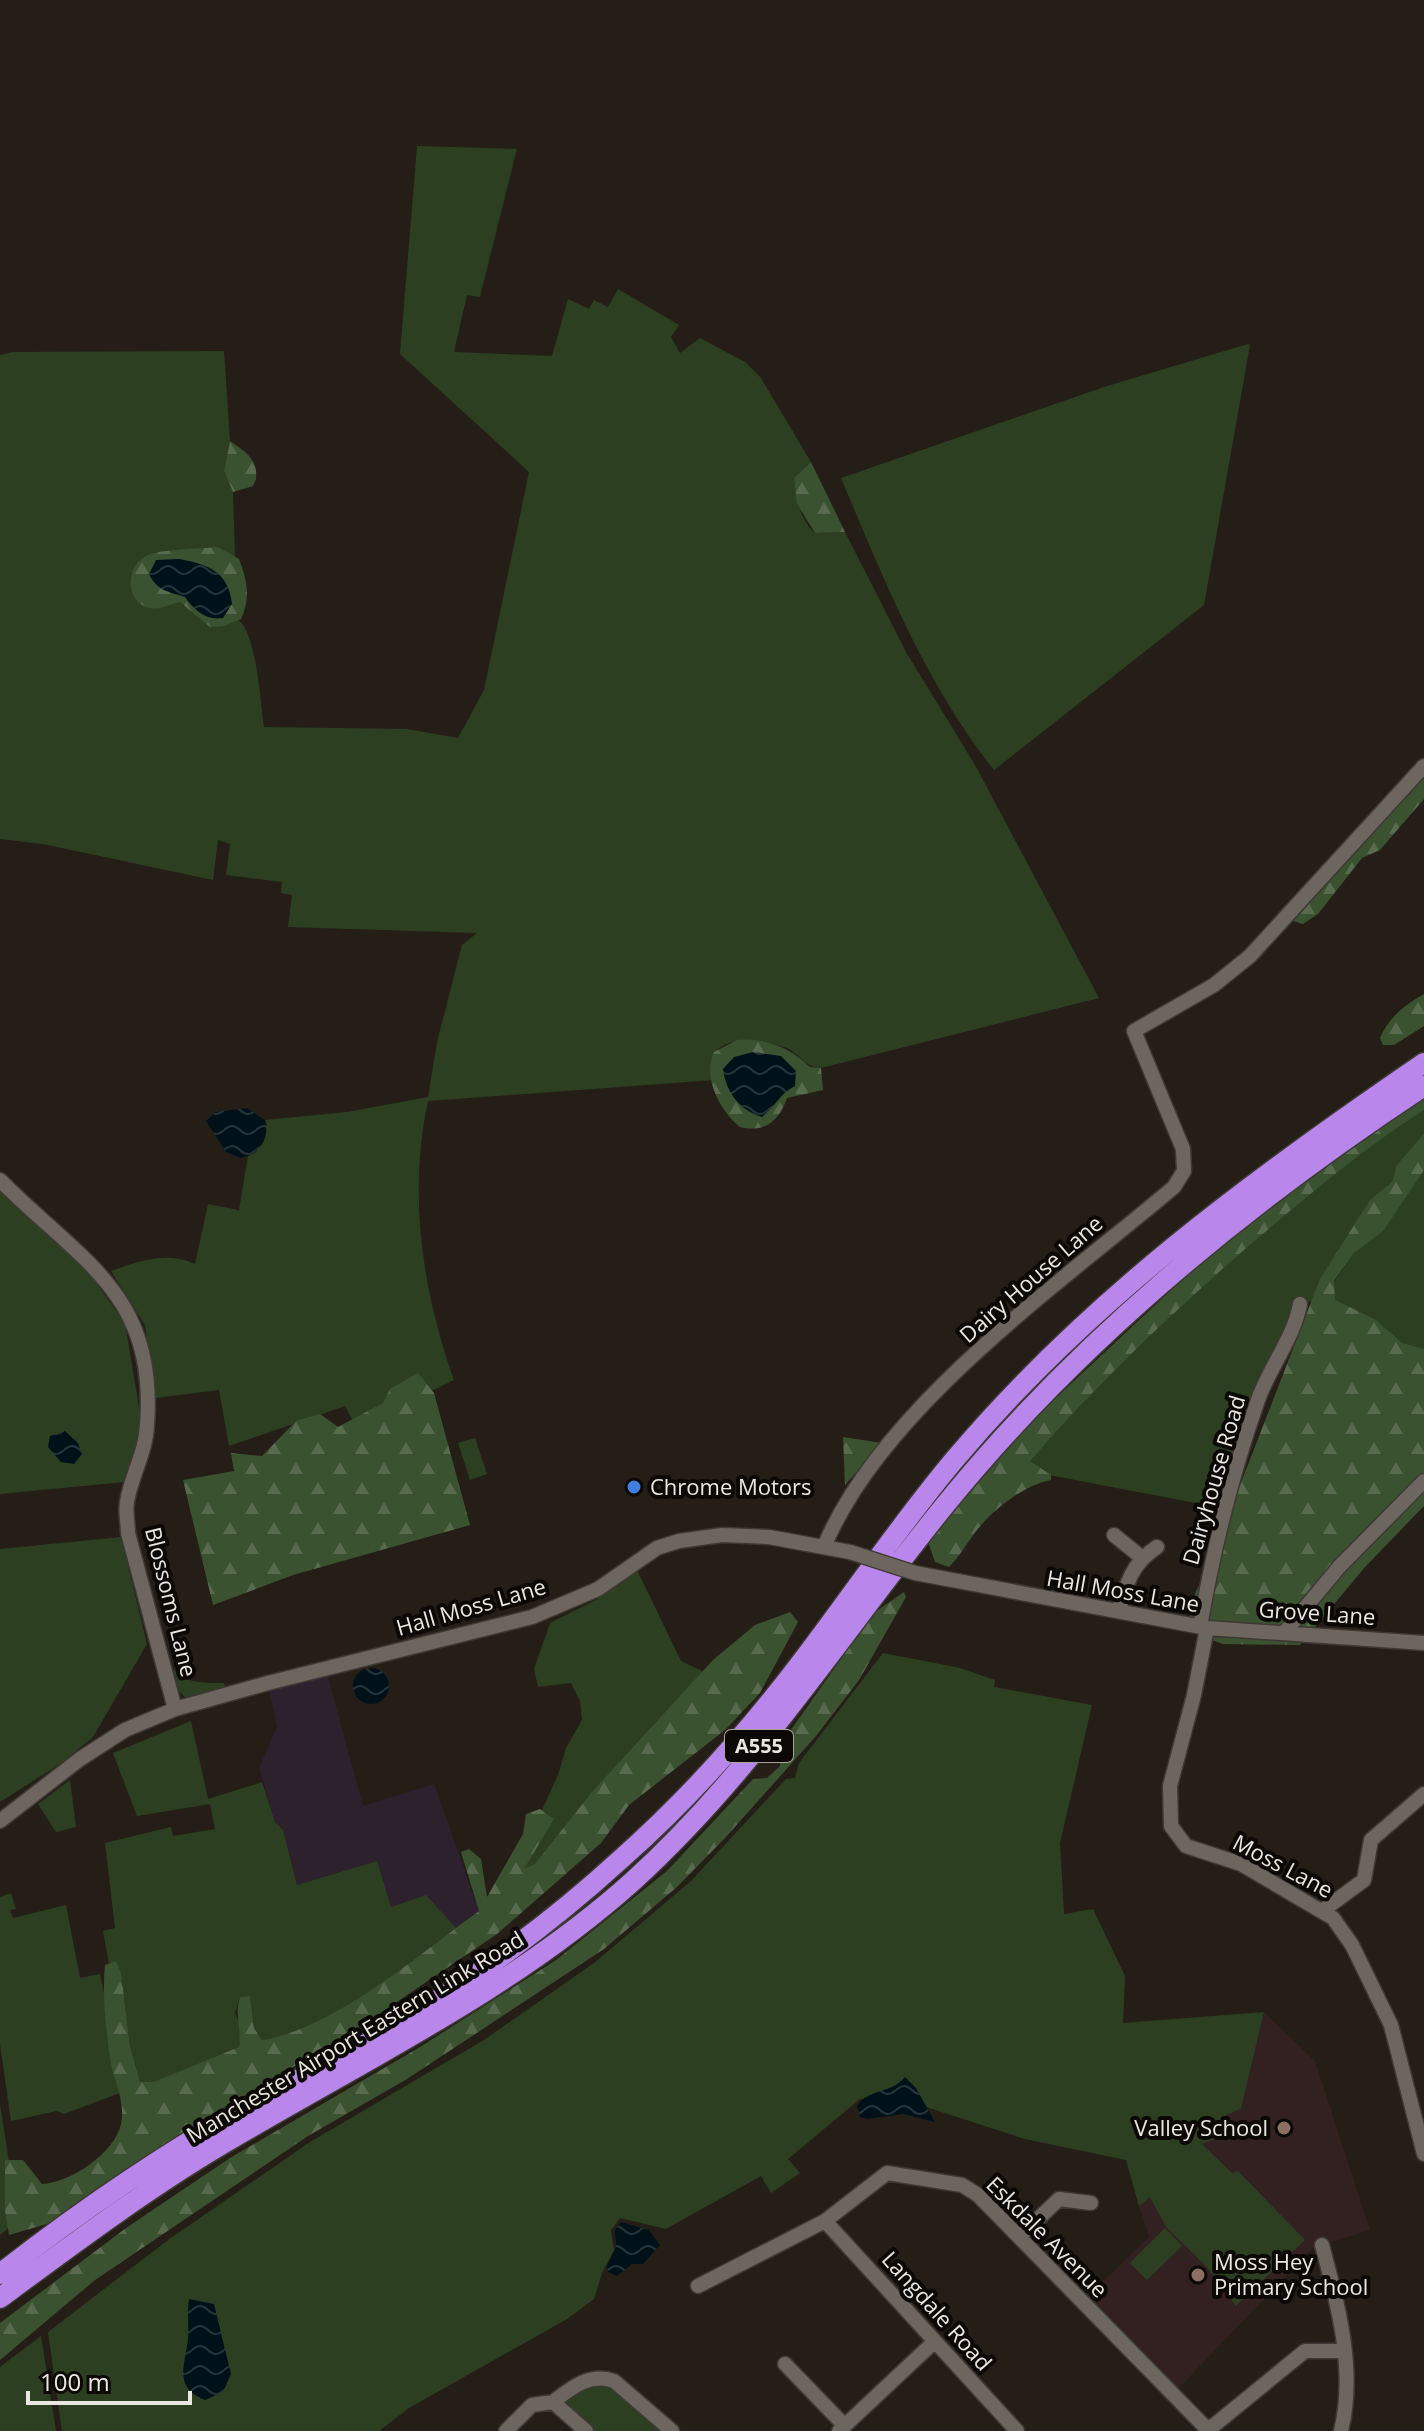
<svg xmlns="http://www.w3.org/2000/svg" width="1424" height="2431" font-family="'Open Sans',sans-serif">
<style>
.industrial{fill:#2e212e}
.education{fill:#332020}
.green{fill:#2c4021}
.forest{fill:url(#forest-firs)}
.water{fill:url(#water-waves)}
.lines{fill:none;stroke-linecap:round;stroke-linejoin:round}
.minor-casing{stroke:#3e3934;stroke-width:17}
.highway-casing{stroke:#3e3934;stroke-width:23}
.minor{stroke:#6d665e;stroke-width:14}
.highway{stroke:#b986eb;stroke-width:20}
.minor-bridge-casing{stroke:#3e3934;stroke-width:17;stroke-linecap:butt}
.minor-bridge{stroke:#6d665e;stroke-width:14}
.shop-dot{fill:#3f7fe0;stroke:#0b0806;stroke-width:3}
.education-dot{fill:#8d6e63;stroke:#0b0806;stroke-width:3}
.labels{text-anchor:middle;stroke-width:8;stroke-linejoin:round;paint-order:stroke}
.shield{fill:#0b0806;stroke:#a7a39f;stroke-width:2}
.shield-label{font-size:20px;font-weight:bold;fill:#eae6e1}
.street-label{font-size:22px;fill:#eae6e1;stroke:#0b0806}
.poi-label{font-size:22px;fill:#eae6e1;stroke:#0b0806;text-anchor:start}
</style>
<defs>
<pattern id="forest-firs" width="22" height="20" patternUnits="userSpaceOnUse" patternTransform="scale(2)"><rect width="22" height="20" fill="#3b5230"/><path d="M5 1l3.5 6h-7zM16 11l3.5 6h-7z" fill="#586b4e"/></pattern>
<pattern id="water-waves" width="16" height="10" patternUnits="userSpaceOnUse" patternTransform="scale(2)"><rect width="16" height="10" fill="#001119"/><path d="M0 5q4-4 8 0t8 0" fill="none" stroke="#25343a"/></pattern>
</defs>
<rect width="100%" height="100%" fill="#241e17"/>
<!-- industrial -->
<path class="industrial" d="M326,1670L363,1806L434,1784L479,1911L456,1928L426,1896L390,1907L376,1861L297,1885L283,1830L275,1822L259,1768L277,1727L268,1683Z"/>
<!-- education -->
<path class="education" d="M1264,2012L1315,2061L1370,2230L1313,2248L1174,2393L1081,2302L1149,2237L1139,2206L1226,2115L1241,2109Z"/>
<!-- green -->
<path class="green" d="M417,146L517,149L480,297L467,295L454,352L552,356L568,299L589,309L594,300L608,307L618,289L679,325L671,337L680,353L700,338L745,362L761,378L811,462L794,478C796,498 799,518 815,533L845,532L906,652L975,765L1099,998L821,1068C805,1068 799,1052 784,1047C754,1037 699,1033 714,1080L428,1101C408,1194 422,1290 454,1380L356,1427L345,1406L229,1446L219,1390L155,1398L145,1325L111,1271C141,1261 165,1251 195,1264L208,1204L239,1210L248,1156L256,1152L267,1124L265,1120L347,1112L428,1097L437,1042L462,945L477,933L288,927L292,895L281,893L282,882L226,875L230,844L218,840L213,880L43,844L0,839V355L13,352L224,351L230,441L224,471L233,492L237,619C257,631 260,702 264,727L407,729L458,738L484,690L529,472L400,354Z
M1248,344L1250,345L1204,605L994,770C925,683 884,580 841,478L1104,387Z
M1424,1104V1143L1372,1209L1316,1301L1292,1305L1284,1331L1244,1418L1217,1507L1017,1469L1075,1402L1236,1248Z
M1424,1151V1351L1390,1345L1321,1301Z
M0,1188L74,1253L125,1323L140,1413L137,1453L124,1482L0,1494Z
M475,1438L487,1474L470,1480L458,1443Z
M121,1537L147,1644L93,1737L63,1762L0,1802V1549Z
M637,1570L681,1661L719,1679L559,1847L506,1889L558,1775L566,1748L582,1720L580,1701L571,1683L538,1687L534,1669L550,1623L596,1600Z
M883,1653L960,1668L995,1680L994,1687L1092,1705L1060,1843L1064,1914L1093,1909L1125,1976L1123,2023L1264,2012L1241,2109L1226,2115L1233,2132L1202,2144L1232,2173L1238,2171L1305,2240L1236,2306L1207,2267L1166,2227L1150,2197L1139,2206L1126,2160L1025,2139L889,2095L860,2099L788,2159L800,2173L771,2193L761,2176L666,2229L620,2218L611,2230L614,2250L602,2273L594,2299L567,2319L409,2408L379,2431H62L48,2332L168,2240L310,2142L484,2040L594,1963L691,1881L786,1779L795,1778L799,1763Z
M170,1665C184,1684 202,1683 224,1683L226,1689L188,1700L175,1687Z
M191,1721L208,1799L262,1782L275,1822L283,1830L297,1885L377,1861L391,1907L426,1895L456,1928C398,1970 334,2028 262,2040L254,2028L250,1996L240,1997L235,2013L242,2030L239,2047L153,2082H140L130,2046L121,1972L116,1961L109,1964L103,1931L115,1928L105,1843L171,1827L173,1836L215,1829L210,1804L137,1816L113,1753Z
M70,1780L76,1827L56,1832L38,1804Z
M11,1893L16,1909L10,1910L13,1918L66,1905L80,1978L100,1974L125,2091L64,2114L57,2111L11,2121L0,2044V1897Z
M0,2104L18,2220L0,2235Z
M1165,2228L1182,2246L1147,2280L1130,2263Z
M41,2336L56,2431H0V2367Z
M604,2377L672,2431H586L553,2402Z"/>
<!-- forest -->
<path class="forest" d="M230,441C245,452 258,458 256,479L253,486L233,492L224,471Z
M811,462L845,532L815,533L797,504L794,478Z
M218,547L239,559C247,581 251,597 241,619L224,626L210,627L180,602C169,604 161,610 150,608C123,602 126,564 148,555C162,549 200,549 218,547Z
M1424,777V799L1380,850L1362,858L1318,914L1303,924L1293,921Z
M1424,994V1026L1394,1045H1383L1380,1038C1389,1017 1405,1005 1424,994Z
M737,1040C767,1038 789,1047 810,1067L821,1068L823,1090L787,1098C779,1121 765,1133 740,1127C720,1111 702,1077 714,1052Z
M1424,1094V1110C1367,1146 1316,1189 1265,1232C1182,1303 1101,1379 1030,1461L1051,1475V1480C1024,1485 994,1509 977,1530C967,1543 960,1556 949,1567L935,1562L927,1539L1042,1411L1244,1222Z
M1424,1134V1170L1383,1231L1354,1253L1334,1281L1335,1300L1376,1320L1402,1343L1424,1349V1506L1365,1567L1300,1645L1223,1644L1190,1632C1190,1612 1191,1595 1204,1578L1320,1279L1370,1200L1392,1182L1397,1165Z
M418,1373L434,1393L470,1525L293,1575L213,1605L183,1480L234,1471L231,1453L262,1456L296,1421L320,1414L338,1427L383,1403L390,1389Z
M843,1437L882,1443L845,1485Z
M904,1592L906,1597L859,1680L816,1736L725,1838L677,1887L604,1949L407,2079L308,2136L95,2280L0,2360V2323L126,2228L230,2158L420,2047L556,1960L667,1871L753,1779L767,1778L780,1766L781,1744L867,1622L878,1610Z
M790,1612L798,1622L760,1693L725,1730L629,1805L601,1843L497,1934L354,2031L214,2114L50,2223L9,2235L5,2211V2160H23L42,2184C70,2183 115,2153 121,2124C126,2101 113,2079 110,2058C106,2028 102,1995 105,1965L116,1961L121,1972L130,2046L140,2082H153L239,2047C242,2028 234,2016 240,1997L250,1996L254,2028L262,2040C334,2029 419,1954 479,1911L461,1852L469,1849L481,1859L487,1897L523,1834L526,1814L540,1809L554,1819L524,1869L535,1864L592,1792L713,1660L755,1625Z"/>
<!-- water -->
<path class="water" d="M179,559C208,564 229,572 232,604L223,618C206,621 194,610 185,597C168,591 158,592 149,574L156,560Z
M753,1052L781,1056L796,1071L795,1086C780,1093 775,1107 762,1117C739,1110 726,1092 723,1069L734,1057Z
M247,1108L265,1120C270,1139 260,1153 241,1158L226,1152L206,1121L216,1112Z
M65,1431L78,1443L82,1454L74,1464L61,1462L48,1447L50,1436Z
M353 1686a18 18 0 1 1 36 0a18 18 0 1 1-36 0Z
M905,2077L916,2088L935,2122L903,2114L867,2119L860,2117L857,2106C869,2088 891,2094 905,2077Z
M621,2222L649,2230L660,2245L643,2264H632L617,2276L608,2272L607,2266L616,2247L615,2230Z
M189,2299L214,2304L231,2374L223,2392L205,2400C173,2388 185,2365 188,2339C189,2326 187,2312 189,2299Z"/>
<g class="lines">
<!-- minor casing -->
<g class="minor-casing">
<path id="minor" d="M0,1180C81,1262 157,1293 147,1425C146,1452 131,1476 127,1502C125,1512 128,1523 128,1533L175,1709
M1114,1535L1141,1557
M824,1547C881,1408 1062,1282 1174,1187L1184,1171L1183,1149L1134,1031L1214,985L1250,956L1424,766
M915,1573L1207,1628L1424,1643
M1119,1611C1126,1584 1132,1563 1157,1547
M1200,1627C1213,1550 1232,1474 1258,1400C1269,1368 1294,1338 1300,1304
M1207,1628L1194,1695L1170,1786L1171,1826L1186,1846L1241,1864L1333,1918L1352,1945L1391,2025L1424,2154
M1285,1632L1339,1567L1424,1481
M0,1821L80,1759L125,1730L175,1709L268,1683L532,1617L598,1589L657,1548L679,1541L722,1535L769,1537L850,1552
M1322,1911L1364,1880L1371,1840L1424,1794
M825,2221L1017,2431
M1019,2237L1059,2199L1091,2203
M1322,2245C1338,2304 1356,2371 1341,2431
M698,2286L825,2221L887,2173L962,2185L978,2195L1208,2430
M785,2364L844,2425
M506,2431L532,2405L553,2402
M586,2431L553,2402C571,2388 590,2372 614,2381L672,2431
M839,2431L934,2342
M1207,2431L1305,2351H1344"/>
</g>
<!-- highway casing -->
<g class="highway-casing">
<path id="highway" d="M0,2274C79,2212 164,2154 251,2105C295,2080 342,2059 385,2033C469,1983 549,1925 621,1859C690,1798 751,1729 806,1656C856,1590 902,1522 955,1459C1088,1301 1254,1179 1424,1063
M0,2298C73,2244 148,2188 226,2142C364,2060 513,1989 633,1881C753,1772 840,1635 941,1510C1076,1342 1245,1204 1424,1086"/>
</g>
<!-- minor -->
<use href="#minor" class="minor"/>
<!-- highway -->
<use href="#highway" class="highway"/>
<!-- minor-bridge casing -->
<g class="minor-bridge-casing">
<path id="minor-bridge" d="M850,1552L915,1573"/>
</g>
<!-- minor-bridge -->
<use href="#minor-bridge" class="minor-bridge"/>
</g>
<!-- markers -->
<circle class="shop-dot" cx="634" cy="1487" r="8"/>
<g class="education-dot">
<circle cx="1284" cy="2128" r="8"/>
<circle cx="1198" cy="2275" r="8"/>
</g>
<g class="labels">
<!-- shield labels -->
<rect class="shield" x="725" y="1730" width="68" height="32" rx="6"/>
<g class="shield-label">
<text x="759" y="1753">A555</text>
</g>
<!-- street labels -->
<g class="street-label">
<text transform="translate(1031 1279) rotate(-41)" y="8">Dairy House Lane</text>
<text transform="translate(1214 1480) rotate(-74)" y="8">Dairyhouse Road</text>
<text transform="translate(1123 1591) rotate(10)" y="8">Hall Moss Lane</text>
<text transform="translate(171 1602) rotate(76)" y="8">Blossoms Lane</text>
<text transform="translate(471 1607) rotate(-16)" y="8">Hall Moss Lane</text>
<text transform="translate(1317 1613) rotate(4)" y="8">Grove Lane</text>
<text transform="translate(1283 1866) rotate(28)" y="8">Moss Lane</text>
<text transform="translate(355 2037) rotate(-31)" y="8">Manchester Airport Eastern Link Road</text>
<text transform="translate(1047 2237) rotate(45)" y="8">Eskdale Avenue</text>
<text transform="translate(937 2311) rotate(48)" y="8">Langdale Road</text>
</g>
<!-- poi labels -->
<g class="poi-label">
<text x="650" y="1495">Chrome Motors</text>
<text x="1268" y="2136" text-anchor="end">Valley School</text>
<text x="1214" y="2270">Moss Hey<tspan x="1214" dy="25">Primary School</tspan></text>
</g>
</g>
<!-- scale -->
<path d="M28 2391v12h162v-12" fill="none" stroke="#eae6e1" stroke-width="4"/>
<text x="40" y="2391" font-size="24" fill="#eae6e1" stroke="#0b0806" stroke-width="6" paint-order="stroke">100 m</text>
</svg>
